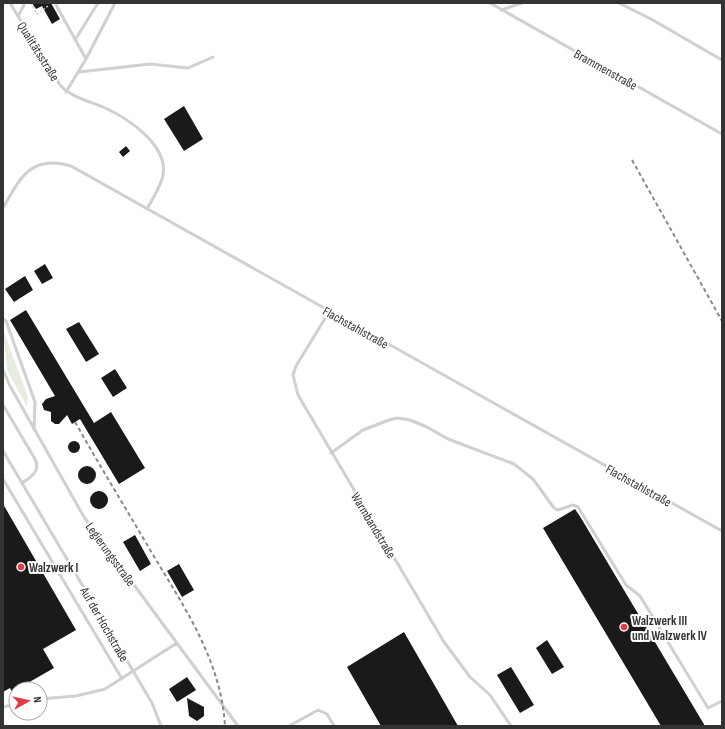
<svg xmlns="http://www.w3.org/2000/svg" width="725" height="729" font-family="'Sofia Sans Condensed',sans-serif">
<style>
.green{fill:#e6ecdf}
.building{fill:#1a1a1a}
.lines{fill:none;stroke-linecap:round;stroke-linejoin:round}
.path{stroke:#cdcdcd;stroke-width:1.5;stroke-dasharray:2 2;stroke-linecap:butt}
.lane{stroke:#d0d0d0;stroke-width:3}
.rail{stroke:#888;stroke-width:2;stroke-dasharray:4 3;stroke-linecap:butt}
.lane-bridge{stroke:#d0d0d0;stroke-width:3}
.poi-dot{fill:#e63946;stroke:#fff;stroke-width:1.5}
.labels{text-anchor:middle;stroke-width:4;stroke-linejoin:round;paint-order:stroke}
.street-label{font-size:13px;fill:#333;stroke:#fff}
.poi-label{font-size:13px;font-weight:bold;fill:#333;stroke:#fff;text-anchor:start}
</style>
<rect width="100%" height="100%" fill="#fff"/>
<!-- green -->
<path class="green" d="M3,330L28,397L27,407L7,370Z"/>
<!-- building -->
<path class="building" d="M32,3H51L60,19L52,24L42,6L36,9Z
M184,106L203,139L184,151L164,119Z
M126,146L130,151L123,157L119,152Z
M45,264L53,278L42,284L34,271Z
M25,276L33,290L14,302L5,289Z
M26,310L94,423L111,412L145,468L119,484L80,419L72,424L67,415L59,424H55L51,421V412L44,410L42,404L46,399L55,396L10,320Z
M79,322L99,354L86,362L66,329Z
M115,369L127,388L113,397L101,378Z
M68 447a6 6 0 1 1 12 0a6 6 0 1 1-12 0Z
M78 475a9 9 0 1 1 18 0a9 9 0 1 1-18 0Z
M90 500a9 9 0 1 1 18 0a9 9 0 1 1-18 0Z
M3,504L76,630L43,649L54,668L12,692L10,688L3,692Z
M575,509L581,518L705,726H661L543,528Z
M135,535L151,564L140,571L123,542Z
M179,564L194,590L182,597L167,571Z
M404,632L458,726H381L347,667Z
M547,640L564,667L552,674L536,648Z
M511,667L534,705L520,713L497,675Z
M187,677L196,690L177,702L169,689Z
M187,698L204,707V716L197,721L189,716Z"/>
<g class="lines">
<!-- path -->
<path class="path" d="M31,3L37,14L48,6"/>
<!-- lane -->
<path class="lane" d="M10,3L60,85C71,97 88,101 103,107C128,118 172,147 162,179C159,189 152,200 147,209
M55,3L86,59
M490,3L722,134
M619,3L651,19L722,60
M501,10L522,3
M18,16L24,5L23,3
M75,40L98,3
M79,72L150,64L188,68L213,57
M66,92L86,59L115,3
M3,208C20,178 31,154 71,166L722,531
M329,312L296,366L293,375L298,395L444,642L470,677L490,695L511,726
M3,319L6,321L35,402L34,430
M3,370L10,386L84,517L238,726
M3,405L35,459C41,471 31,477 22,483L3,451
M331,453L363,430L389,420L397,418L410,420L427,427L448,439L514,464L533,479L554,508L558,510L573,505L578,507L626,585L640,596L708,708L722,701
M3,479L122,679
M40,699L76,696L105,689L177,643
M3,707L16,704
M289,726L318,710L327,714L334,726"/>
<!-- rail -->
<path class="rail" d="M632,160L722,321
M75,422C100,466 126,509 152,553C184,607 221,660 225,726"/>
<!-- lane-bridge -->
<path class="lane-bridge" d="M22,483L152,703L161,726"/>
</g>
<!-- markers -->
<g class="poi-dot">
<circle cx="21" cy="567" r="4"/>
<circle cx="624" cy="627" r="4"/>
</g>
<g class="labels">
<!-- street labels -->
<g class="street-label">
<text transform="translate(39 51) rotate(58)" y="5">Qualitätsstraße</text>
<text transform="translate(606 69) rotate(29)" y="5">Brammenstraße</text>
<text transform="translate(356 327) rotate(29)" y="5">Flachstahlstraße</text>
<text transform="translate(639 485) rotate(29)" y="5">Flachstahlstraße</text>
<text transform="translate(374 525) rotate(59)" y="5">Warmbandstraße</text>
<text transform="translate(111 554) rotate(54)" y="5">Legierungsstraße</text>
<text transform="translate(105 624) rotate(60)" y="5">Auf der Hochstraße</text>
</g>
<!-- poi labels -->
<g class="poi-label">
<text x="29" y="572">Walzwerk I</text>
<text x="632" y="625">Walzwerk III<tspan x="632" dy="15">und Walzwerk IV</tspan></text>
</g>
</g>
<!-- border -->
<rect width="725" height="729" fill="none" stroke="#333333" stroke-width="8"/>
<!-- north arrow -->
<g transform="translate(28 701) rotate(82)"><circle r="19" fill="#ffffff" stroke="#adadad"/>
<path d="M0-3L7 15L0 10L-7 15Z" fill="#e63946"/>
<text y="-6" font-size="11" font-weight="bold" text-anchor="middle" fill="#333333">N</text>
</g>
</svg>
